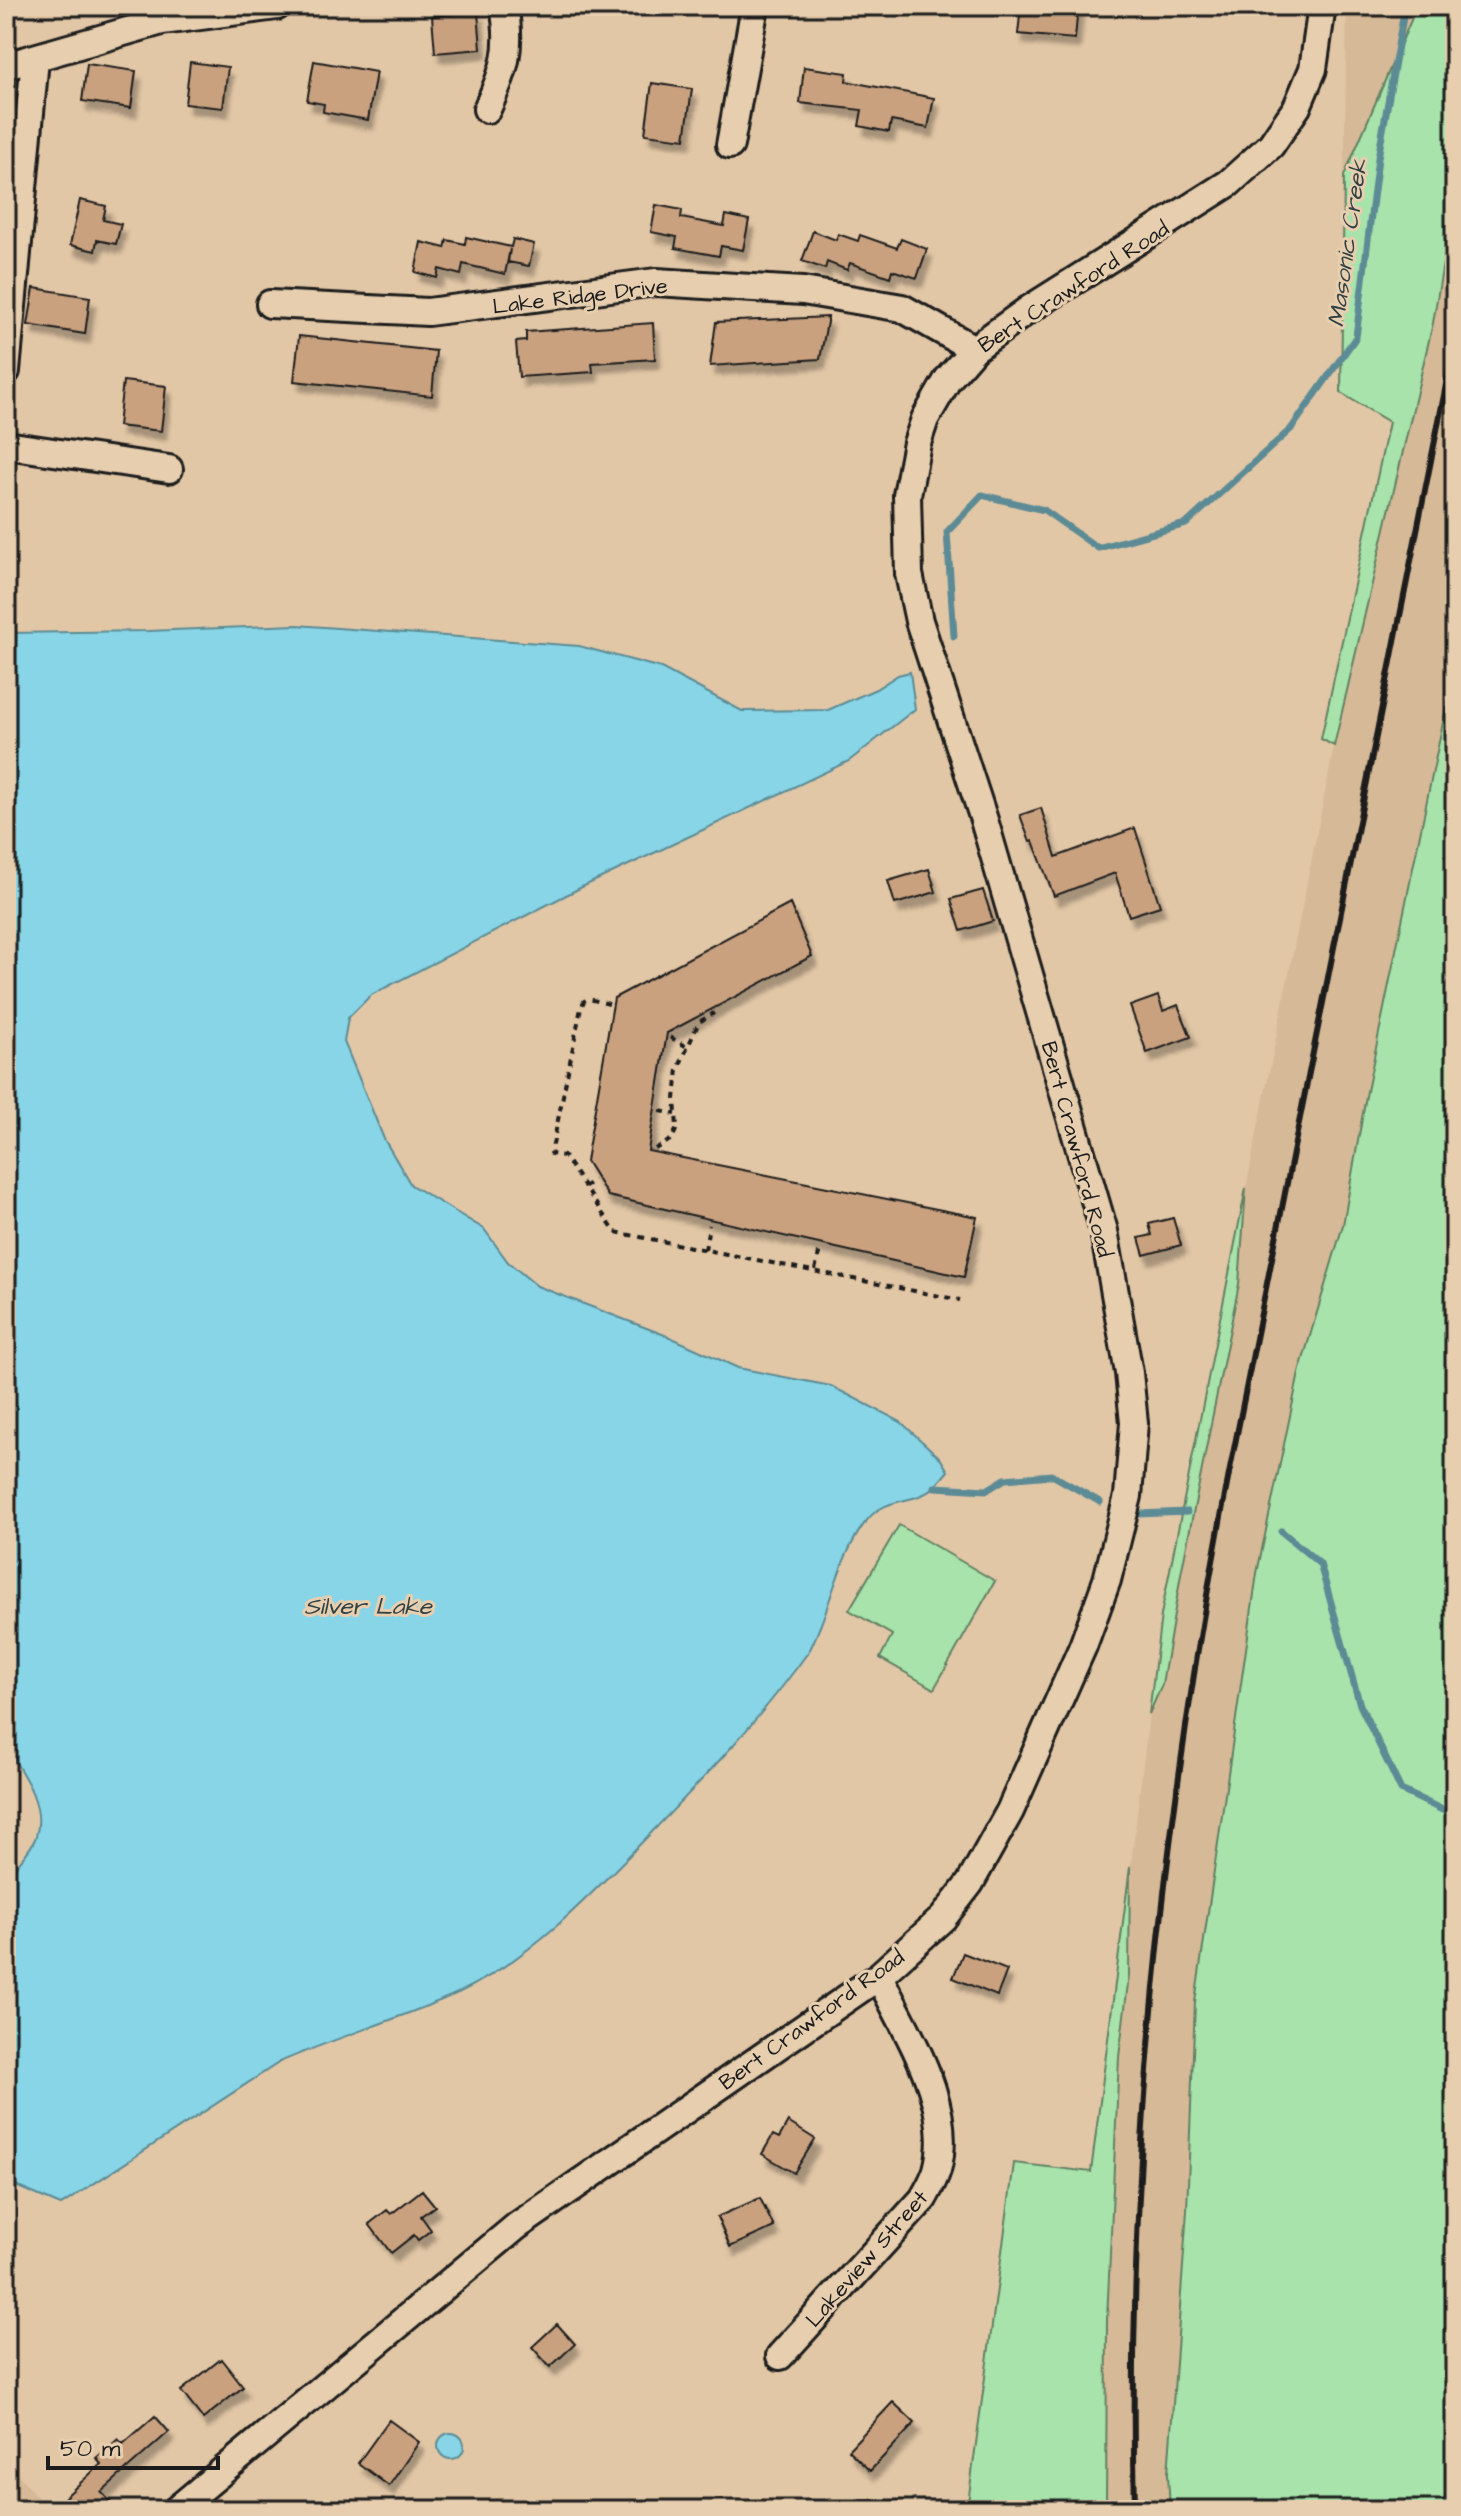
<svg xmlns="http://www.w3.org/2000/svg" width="1461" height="2516" font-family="'Architects Daughter',sans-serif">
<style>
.built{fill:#d6b997}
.green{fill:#a7e3aa;stroke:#628063;stroke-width:2}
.water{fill:#87d5e6;stroke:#5c8b95;stroke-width:2}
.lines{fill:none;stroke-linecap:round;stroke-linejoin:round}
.stream{stroke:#5c8b95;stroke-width:7}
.building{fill:#c9a17f;stroke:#1c1c1c;stroke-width:2;filter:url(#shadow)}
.minor-casing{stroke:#1c1c1c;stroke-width:32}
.path{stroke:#1c1c1c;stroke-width:4;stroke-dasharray:6 6;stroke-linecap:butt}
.minor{stroke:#e6ceae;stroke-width:26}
.rail{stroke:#1c1c1c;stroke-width:6}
.labels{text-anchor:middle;stroke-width:6;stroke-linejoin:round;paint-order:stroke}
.street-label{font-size:22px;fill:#1c1c1c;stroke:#e6ceae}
.water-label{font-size:24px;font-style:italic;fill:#314144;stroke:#e6ceae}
</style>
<defs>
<filter id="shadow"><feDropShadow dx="5" dy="9" stdDeviation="2" flood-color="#0004"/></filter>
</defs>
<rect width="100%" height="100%" fill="#e2c7a6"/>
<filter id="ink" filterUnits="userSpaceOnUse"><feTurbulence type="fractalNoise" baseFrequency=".0125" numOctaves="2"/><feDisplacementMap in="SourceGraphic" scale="16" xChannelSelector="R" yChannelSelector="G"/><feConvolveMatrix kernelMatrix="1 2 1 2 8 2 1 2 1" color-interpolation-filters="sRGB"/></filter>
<g filter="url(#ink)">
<!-- built -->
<path class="built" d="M1347,6H1455V2510H1047L1106,2071L1161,1615L1334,747L1321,739L1389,422L1341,393Z
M6,2460L48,2510H6Z"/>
<!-- green -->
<path class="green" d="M1417,6H1455V192L1433,323L1334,746L1321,739L1389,422L1341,393L1344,176Z
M1455,664V2510H1170L1168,2474L1187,2210L1195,2002L1257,1573L1299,1373L1343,1225L1366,1096Z
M1246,1188L1239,1284L1181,1574L1162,1685L1149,1714L1161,1615Z
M899,1525L995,1581L934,1689L880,1658L892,1635L849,1610Z
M1130,1867L1129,1975L1119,2057L1107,2320L1106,2510H967L1014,2163L1091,2172Z"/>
<!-- water -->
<path class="water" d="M297,625L579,646L661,668L742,711L828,710L876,689L898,675L910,672L915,709L849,761L582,887L371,995L348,1018L344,1042L384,1139L411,1185L484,1229L508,1262L537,1286L670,1337L738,1368L831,1386L901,1422L940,1458L948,1471C940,1480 934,1490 922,1495C902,1503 883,1501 868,1519C844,1548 834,1590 821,1624C817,1633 814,1643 809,1651C762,1717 706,1776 650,1834C594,1892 534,1956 460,1992C401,2019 339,2036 280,2062L61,2205L6,2182V1878C15,1866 32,1850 36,1836C46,1804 22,1773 6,1747V633L148,631Z
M438 2446a13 13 0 1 1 26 0a13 13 0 1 1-26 0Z"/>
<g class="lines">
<!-- stream -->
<path class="stream" d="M954,636L947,532L982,495L1044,510L1098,548L1186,524L1291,429L1356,337L1378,158L1405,6
M935,1487L987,1490L1005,1479L1052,1475L1100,1502
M1138,1514L1187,1512
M1281,1531L1320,1564L1360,1705L1401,1790L1455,1816"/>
</g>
<!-- building -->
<path class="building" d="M1021,6H1078L1075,39L1018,34Z
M478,12L481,49L435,53L432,16Z
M314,61L376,72L368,120L323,112L324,104L307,101Z
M190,62L228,67L223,108L185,104Z
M87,64L136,71L131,108L82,101Z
M804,67L847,73L846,81L934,98L928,128L891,121L889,132L859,126L862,110L800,103Z
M652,83L692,89L685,139L645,134Z
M80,200L106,206L103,220L121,224L116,244L97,240L95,251L70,245Z
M656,205L682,210L681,218L724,226L726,215L749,220L743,250L721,246L719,256L675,248L677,237L651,232Z
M813,231L836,240L838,234L858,241L860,235L897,248L901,239L927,249L917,278L892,270L890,277L850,263L847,270L827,262L825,269L802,261Z
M466,237L511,247L513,239L534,244L529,266L508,262L510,249L505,274L463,264L461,275L439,269L437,278L415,272L421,242L445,248L447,240L465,244Z
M34,288L90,297L85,334L28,325Z
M828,317L820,359L710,366L716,322Z
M653,323L655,359L592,363L593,372L519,377L516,342L526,341V332Z
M299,336L436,351L432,396L294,381Z
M123,381L166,386L161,431L118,426Z
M1041,808L1056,857L1135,828L1160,906L1129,916L1115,873L1054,896L1033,841L1030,842L1020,815Z
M929,869L936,892L895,904L888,881Z
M983,890L993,921L961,931L951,899Z
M790,904L812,956L667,1033L648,1151L977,1217L964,1277L608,1196L586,1161L614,998Z
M1158,996L1163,1011L1178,1005L1191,1037L1147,1053L1130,1006Z
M1173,1218L1181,1245L1144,1255L1139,1238L1152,1235L1149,1224Z
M963,1953L1007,1970L997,1996L953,1978Z
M788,2122L815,2139L794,2173L762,2154L773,2135L779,2138Z
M422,2190L435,2206L421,2216L431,2230L418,2240L414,2235L391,2253L369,2224L387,2210L391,2214Z
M760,2198L774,2227L730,2247L717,2217Z
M557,2324L575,2344L550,2367L532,2347Z
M221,2359L243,2387L203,2419L181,2391Z
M893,2402L915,2423L870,2471L848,2450Z
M155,2416L169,2432L101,2492L118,2510H51L101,2464L96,2458L118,2439L123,2444Z
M389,2420L419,2442L389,2486L358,2463Z"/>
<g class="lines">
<!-- minor casing -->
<g class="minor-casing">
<path id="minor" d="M6,66L162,21L277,6
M487,109C505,70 512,49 504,6
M730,145L755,6
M270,304L428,312L656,282L803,291L902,308L974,349
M6,371L35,59
M6,445L169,469
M780,2356L923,2199C928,2190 934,2180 937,2170C955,2104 906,2033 879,1976
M176,2510L517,2226L879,1976L943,1918L970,1883L1010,1811L1083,1646L1107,1580L1128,1496L1134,1423L1129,1373L1104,1231L984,820L919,621L909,574L907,495L917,443L925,419L948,379L974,349L1028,310L1229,183L1271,145L1297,107L1313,69L1322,6"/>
</g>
<!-- path -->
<path class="path" d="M609,1004L589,999L584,1001L581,1008L551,1154L564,1156L615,1232L960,1300
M670,1037L687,1047
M660,1111L676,1114
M655,1149L672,1139L677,1128L675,1099L678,1069L699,1022L714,1013
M584,1187L594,1180
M705,1250L709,1225
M815,1270L820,1249"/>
<!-- minor -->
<use href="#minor" class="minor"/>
<!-- rail -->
<path class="rail" d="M1135,2510C1126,2159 1163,1818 1229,1474L1455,340"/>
</g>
</g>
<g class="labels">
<!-- street labels -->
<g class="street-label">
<text transform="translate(1073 286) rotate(-33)" y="8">Bert Crawford Road</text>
<text transform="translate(580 295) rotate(-7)" y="8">Lake Ridge Drive</text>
<text transform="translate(1078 1149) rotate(75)" y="8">Bert Crawford Road</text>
<text transform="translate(811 2019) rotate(-36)" y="8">Bert Crawford Road</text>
<text transform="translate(866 2258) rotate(-49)" y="8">Lakeview Street</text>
</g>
<!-- water labels -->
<g class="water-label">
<text transform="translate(1347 243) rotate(-82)" y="8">Masonic Creek</text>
<text x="368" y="1614">Silver Lake</text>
</g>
</g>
<!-- margin -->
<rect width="1461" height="2516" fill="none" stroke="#e6ceae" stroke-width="32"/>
<rect x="16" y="16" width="1429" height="2484" fill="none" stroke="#1c1c1c" stroke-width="3" filter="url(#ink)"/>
<!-- scale -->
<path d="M48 2456v12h170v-12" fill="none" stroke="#1c1c1c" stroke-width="4"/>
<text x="60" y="2456" font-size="24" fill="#1c1c1c" stroke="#e6ceae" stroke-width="6" paint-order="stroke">50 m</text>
</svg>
